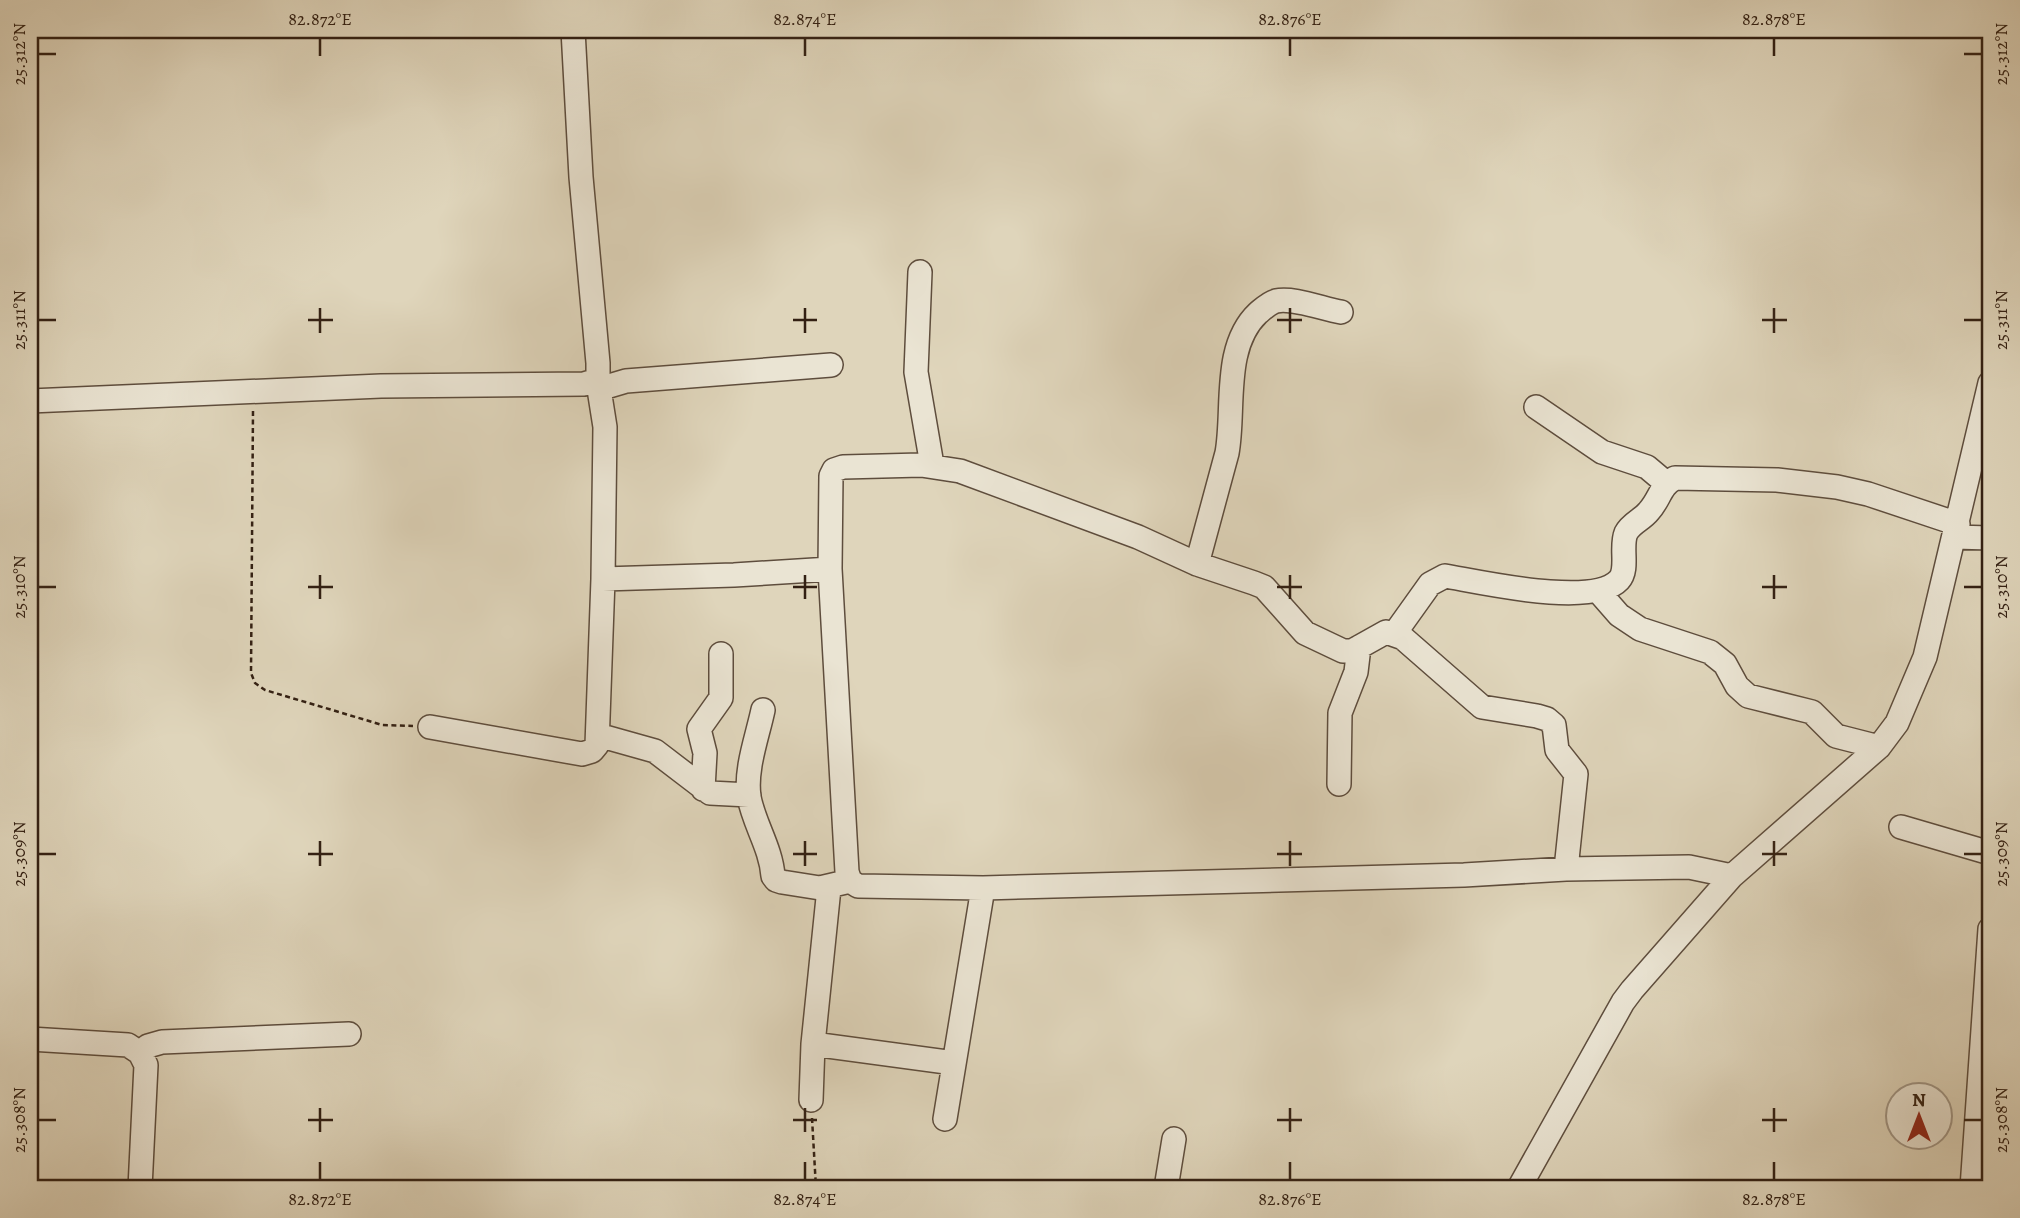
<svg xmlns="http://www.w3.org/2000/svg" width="2020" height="1218" font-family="Alegreya,serif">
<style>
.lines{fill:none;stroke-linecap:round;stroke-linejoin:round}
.minor-casing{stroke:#5e4d3d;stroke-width:26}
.path{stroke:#332013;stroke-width:2.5;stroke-dasharray:5 3.5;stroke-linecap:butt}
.minor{stroke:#eae4d3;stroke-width:23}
.ticks{fill:none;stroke:#332013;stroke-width:2.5}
.neatline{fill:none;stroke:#332013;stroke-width:2.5}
.ticks-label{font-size:18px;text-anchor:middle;fill:#332013}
</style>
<rect width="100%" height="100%" fill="#dfd5bb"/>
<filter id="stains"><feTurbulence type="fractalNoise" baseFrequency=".00286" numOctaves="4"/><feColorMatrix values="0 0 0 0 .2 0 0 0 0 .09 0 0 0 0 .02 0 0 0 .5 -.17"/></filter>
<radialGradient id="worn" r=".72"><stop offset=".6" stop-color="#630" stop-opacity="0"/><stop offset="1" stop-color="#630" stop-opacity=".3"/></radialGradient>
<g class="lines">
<!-- minor casing -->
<g class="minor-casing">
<path id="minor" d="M920,272L916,372L932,465
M599,389L626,381L831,365
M30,401L381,386L584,384L594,381L598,376V363L581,177L573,30
M1536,407L1602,452L1647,467L1666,483
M1955,537L1990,538
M1197,564L1227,453C1235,410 1222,347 1258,313C1264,308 1269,303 1276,301C1293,297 1323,309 1341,312
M603,579L734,575L830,569
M1598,591L1619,615L1640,629L1710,652L1725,664L1737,686L1748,696L1812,712L1836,736L1879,747
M1395,633L1430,584L1445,576C1481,582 1593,608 1619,580C1629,569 1620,547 1626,533C1631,523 1642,520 1649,511C1660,499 1660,486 1675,478L1777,480L1837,487L1868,494L1958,524
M763,710C757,738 745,769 749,797C754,824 771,848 773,876L776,880L782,882L820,888L850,881
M430,727L582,754L592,751L597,745L603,579L605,427L599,389L594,381
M598,735L655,751L710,793L749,795
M1339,784L1340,713L1356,672L1359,647
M703,789L705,753L699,729L721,698V654
M1901,827L1990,853
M1566,869L1576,774L1557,750L1554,725L1547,719L1537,716L1482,707L1403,638L1386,632L1352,651H1343L1305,633L1264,587L1254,583L1197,564L1138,537L960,471L921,465L843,467L834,470L831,476L830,569L847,872L850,881L858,886L983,888L1464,875L1566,869L1689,867L1732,876
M30,1039L128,1045L140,1053L146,1065L140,1188
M813,1044L954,1063
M140,1053L148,1046L162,1042L349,1034
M811,1100L813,1044L829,888
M945,1119L983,888
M1166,1188L1174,1139
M1519,1188L1623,1002L1632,990L1732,876L1879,747L1897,723L1925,657L1990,383
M1972,1188L1990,929"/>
</g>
<!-- path -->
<path class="path" d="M253,411L251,673L255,683L265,690L369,721L382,725L413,726
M812,1118L816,1188"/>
<!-- minor -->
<use href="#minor" class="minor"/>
</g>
<!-- ticks -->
<path class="ticks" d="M320,38V56M805,38V56M1290,38V56M1774,38V56M38,54H56M1964,54H1982M320,308V333M805,308V333M1290,308V333M1774,308V333M38,320H56M308,320H333M793,320H817M1277,320H1302M1762,320H1787M1964,320H1982M320,575V599M805,575V599M1290,575V599M1774,575V599M38,587H56M308,587H333M793,587H817M1277,587H1302M1762,587H1787M1964,587H1982M320,841V866M805,841V866M1290,841V866M1774,841V866M38,854H56M308,854H333M793,854H817M1277,854H1302M1762,854H1787M1964,854H1982M320,1108V1132M805,1108V1132M1290,1108V1132M1774,1108V1132M38,1120H56M308,1120H333M793,1120H817M1277,1120H1302M1762,1120H1787M1964,1120H1982M320,1162V1180M805,1162V1180M1290,1162V1180M1774,1162V1180"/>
<!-- margin -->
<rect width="2020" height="1218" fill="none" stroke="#dfd5bb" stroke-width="77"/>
<!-- north arrow -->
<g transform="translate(1919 1116)"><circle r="33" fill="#eae4d3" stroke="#a19686" stroke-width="2"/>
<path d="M0-5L12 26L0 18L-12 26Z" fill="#8f2418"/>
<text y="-10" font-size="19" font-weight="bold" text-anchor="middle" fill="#332013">N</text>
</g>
<rect x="38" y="38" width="1944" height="1142" class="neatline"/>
<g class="ticks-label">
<text x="320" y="25">82.872°E</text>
<text x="805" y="25">82.874°E</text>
<text x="1290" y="25">82.876°E</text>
<text x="1774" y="25">82.878°E</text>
<text transform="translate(19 54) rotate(-90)" y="6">25.312°N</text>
<text transform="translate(2001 54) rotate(-90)" y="6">25.312°N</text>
<text transform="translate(19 320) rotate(-90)" y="6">25.311°N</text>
<text transform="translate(2001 320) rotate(-90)" y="6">25.311°N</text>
<text transform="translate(19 587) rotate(-90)" y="6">25.310°N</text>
<text transform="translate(2001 587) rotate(-90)" y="6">25.310°N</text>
<text transform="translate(19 854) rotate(-90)" y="6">25.309°N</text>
<text transform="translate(2001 854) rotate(-90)" y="6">25.309°N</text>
<text transform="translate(19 1120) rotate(-90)" y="6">25.308°N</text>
<text transform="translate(2001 1120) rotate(-90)" y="6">25.308°N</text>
<text x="320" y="1205">82.872°E</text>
<text x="805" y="1205">82.874°E</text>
<text x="1290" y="1205">82.876°E</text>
<text x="1774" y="1205">82.878°E</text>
</g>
<rect width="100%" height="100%" filter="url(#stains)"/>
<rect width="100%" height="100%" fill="url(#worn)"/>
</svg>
